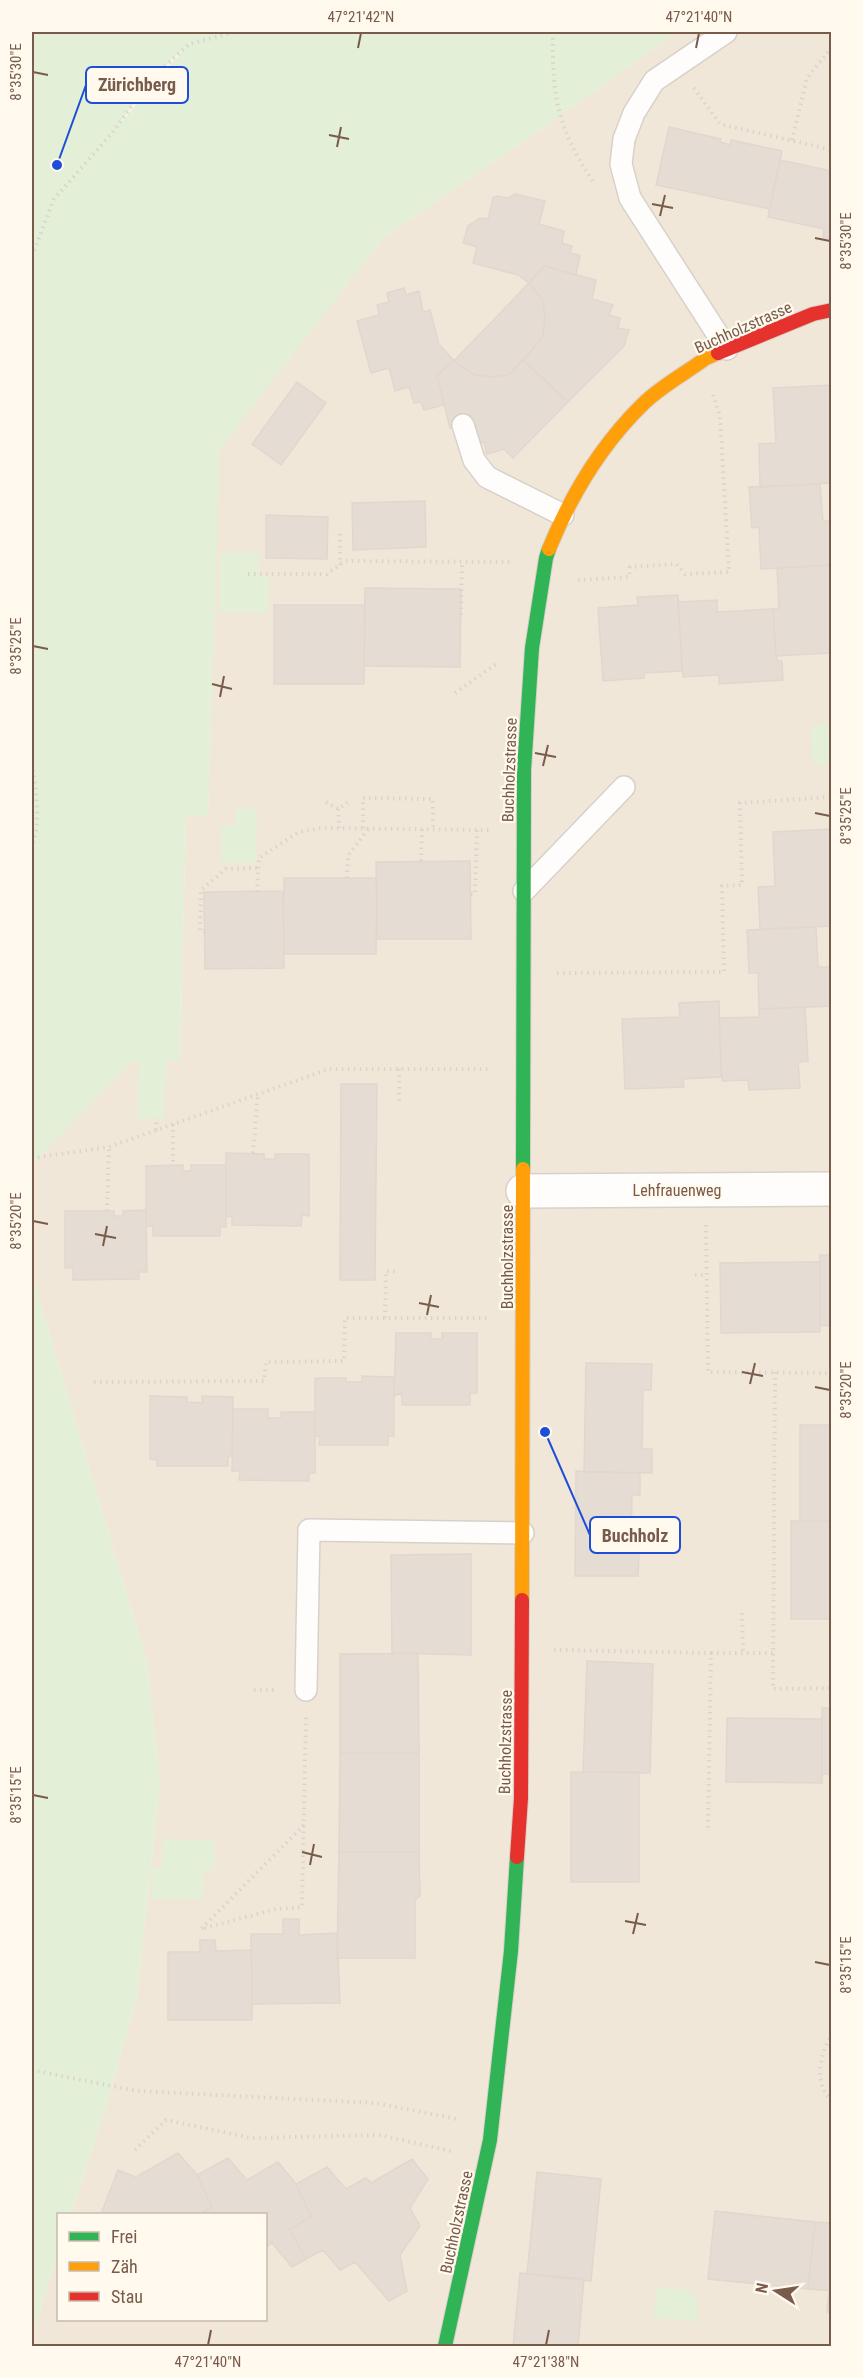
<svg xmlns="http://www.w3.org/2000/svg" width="863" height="2378" font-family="'Roboto Condensed',sans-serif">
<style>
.residential{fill:#f1e7d9}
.green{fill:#e4efd7;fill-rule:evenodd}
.building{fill:#e5dcd3;stroke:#e1d7ce;stroke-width:1.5}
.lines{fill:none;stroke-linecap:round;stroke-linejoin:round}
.lane-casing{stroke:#d7d1ca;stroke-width:24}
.street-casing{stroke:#d7d1ca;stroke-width:36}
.fast-casing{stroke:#d8d0c8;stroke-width:16}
.slow-casing{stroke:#d8d0c8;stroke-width:16}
.jam-casing{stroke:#d8d0c8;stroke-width:16}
.path{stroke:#dbd3cd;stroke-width:4;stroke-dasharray:1.5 4.5;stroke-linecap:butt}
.lane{stroke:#fefdfc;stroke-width:21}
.street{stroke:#fefdfc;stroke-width:33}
.fast{stroke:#30b455;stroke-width:14}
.slow{stroke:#ff9f0a;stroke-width:14}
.jam{stroke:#e5322d;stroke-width:14}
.ticks{fill:none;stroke:#785b4a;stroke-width:2}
.labels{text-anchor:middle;stroke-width:4.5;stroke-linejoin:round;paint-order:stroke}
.street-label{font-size:16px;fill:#785b4a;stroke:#fff9ee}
.leader{fill:none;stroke:#1d4ed8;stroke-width:2}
.callout-dot{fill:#1d4ed8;stroke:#fff9ee;stroke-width:2}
.callout{fill:#fff9ee;stroke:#1d4ed8;stroke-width:2}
.callout-label{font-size:18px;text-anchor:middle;font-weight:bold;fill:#785b4a}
.neatline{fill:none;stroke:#785b4a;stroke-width:2}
.ticks-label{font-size:15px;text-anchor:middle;fill:#785b4a}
</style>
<rect width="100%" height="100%" fill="#f8f4ec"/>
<!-- residential -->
<path class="residential" d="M677,32H831V2346H32V2336L58,2252V2320H266V2214H71L111,2090L137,1996L160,1782L147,1662L32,1275V1165L131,1062L180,1061L186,817L208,815L219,449L383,238L550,123Z"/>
<!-- green -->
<path class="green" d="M32,32H677L550,123L383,238L220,449L208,816L186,817L180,1061H166L164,1119L138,1118L139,1062H131L32,1165ZM186,47L119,125L150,80Z
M221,552L259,553L258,576H269L268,613L219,612Z
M831,724V764L813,765L811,725Z
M236,808L257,809L256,863H221V826H235Z
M32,1275L147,1662L160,1782L137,1996L111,2090L71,2214H58V2252L32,2336Z
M163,1839L215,1840L214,1870H204L203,1900L152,1899V1868H162Z
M657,2287L690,2291L698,2303L696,2322L653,2317Z"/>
<!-- building -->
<path class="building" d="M669,127L721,139L720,142L730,145L731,140L782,151L770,209L656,185Z
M780,160L832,171V239L823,237L824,229L768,217Z
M515,194L545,201L539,224L564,231L562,243L572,246L570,253L580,255L576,275L544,266L529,283L518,275L473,263L477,247L463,243L468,226L480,218L488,219L493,198L497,196L508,198Z
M544,266L596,280L592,299L613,305L609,315L620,318L618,328L629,330L624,346L568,402L523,360L543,337L545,316L542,299L529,283Z
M529,283L542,299L545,316L543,337L509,375L490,377L473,374L454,361Z
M404,288L406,295L419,291L423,312L430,310L439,344L454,361L437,375L444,405L424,410L421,402L414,403L409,387L395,391L389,368L371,373L357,321L379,315L377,305L389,302L387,293Z
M523,360L568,402L513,458L504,449L487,454L484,442L474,444L468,424L450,428L437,375L454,361L473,374L490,377L509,375Z
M297,382L326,403L281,465L252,444Z
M832,385V483L760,487L759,444L776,443L773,388Z
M820,484L823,521H832V565L761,569L759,527L752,528L749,487Z
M425,501L426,547L353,550L352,503Z
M266,515L328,517L327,559L266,558Z
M832,565L830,653L776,656L773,609L779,608L777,568Z
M365,588L461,589L460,667L364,666Z
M678,595L682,671L644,673V678L603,681L598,608L638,605L637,597Z
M717,600V612L773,609L776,656L778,661H782L783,680L719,684V675L683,677L678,602Z
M274,605H365L364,684H274Z
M832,829V926L760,929L758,887L775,886L773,832Z
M470,861L471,939H377L376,862Z
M284,878H377L376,954H284Z
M283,891L284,968L205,969L204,892Z
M816,927L818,967H830L832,1006L759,1009L758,973H749L747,930Z
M719,1001L721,1077L683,1079L684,1087L625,1089L622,1019L680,1017L679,1003Z
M805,1007L808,1061L798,1062L800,1088L749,1090L748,1080L722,1081L719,1018L759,1017V1009Z
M341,1084H377L375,1280H340Z
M226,1153L264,1154V1159H275V1154H309V1216L302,1215L301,1226L232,1225V1216L226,1217Z
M183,1165V1171H191V1165H226V1227H220V1236H153V1226H146V1166Z
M146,1210L147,1272H139V1279L73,1280V1268H65V1211H114V1216H123V1211Z
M820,1255H832V1326L820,1325Z
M820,1262V1332L721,1333L720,1263Z
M396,1333H431V1339H442V1333H477V1393H470V1405H402V1393L394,1396Z
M586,1363L652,1364L651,1390H643L642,1449H652V1473L584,1472Z
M362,1376L394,1377V1436H388V1445H319L320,1437L315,1435V1378H346V1382H362Z
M150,1396L187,1397V1402L202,1403V1396L233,1397L232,1455L228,1457V1466H157V1460L150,1459Z
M233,1409H268V1418H281V1412H315V1473H309V1481L239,1480L240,1471H232Z
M800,1425H832V1521H800Z
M576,1471L640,1473V1495H632L631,1552H639L638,1576H575Z
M791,1521H832V1619H791Z
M471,1554V1655L392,1653L391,1555Z
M418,1653L419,1753H340V1654Z
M587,1661L653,1664L650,1773L583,1772Z
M822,1708H832V1774H822Z
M727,1718L822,1719V1783L726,1782Z
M340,1753H419V1852H339Z
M571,1772H639V1882H571Z
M339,1852H419L420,1896L415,1900V1958H337Z
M283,1919H299V1935L337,1933L340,2003L252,2004L251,1934H283Z
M200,1940H215L216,1951L252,1950V2020H168V1952H200Z
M178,2153L197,2175L212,2207L199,2214H101L118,2170L136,2177Z
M228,2158L247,2180L278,2162L296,2184L311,2217L289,2229L306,2259L292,2267L272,2243L266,2247V2214H199L212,2207L197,2175Z
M412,2159L428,2179L410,2208L420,2226L400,2255L407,2291L389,2301L355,2262L340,2270L323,2250L306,2259L289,2229L311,2217L296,2184L327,2167L346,2189L366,2178L371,2183Z
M537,2172L601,2179L591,2281L527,2274Z
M715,2211L815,2222L808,2289L708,2279Z
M815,2222L832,2223V2291L808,2289Z
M520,2273L584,2279L578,2346H513Z
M829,2291H832V2312H827Z"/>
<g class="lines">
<!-- lane casing -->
<g class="lane-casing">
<path id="lane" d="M726,32L654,81L634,113L624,139L621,164L630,198L727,349
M463,425L474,460L487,477L563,515
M524,891L624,787
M306,1690L309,1530L523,1533"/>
</g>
<!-- street casing -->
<g class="street-casing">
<path id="street" d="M523,1191L832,1189"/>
</g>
<!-- fast casing -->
<g class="fast-casing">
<path id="fast" d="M523,1169L524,770L532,648L546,558L549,549
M445,2346L490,2140L511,1951L517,1857"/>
</g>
<!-- slow casing -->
<g class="slow-casing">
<path id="slow" d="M549,549C571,495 601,445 643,404C661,386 686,373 706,358L718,353
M522,1600L523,1169"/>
</g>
<!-- jam casing -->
<g class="jam-casing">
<path id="jam" d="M718,353L813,314L832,310
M517,1857L521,1798L522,1600"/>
</g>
<!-- path -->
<path class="path" d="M553,32C552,98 557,127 594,183
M694,88L720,124L832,150
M792,140L807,78L832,47
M32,256L54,199L113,132L150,80L189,44L236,32
M340,534V565
M248,574H327L345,561L512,562
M578,580L629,577L630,567L676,564L685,574L729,572L720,416L713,395
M461,615L462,562
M455,693L496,664
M32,764C36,791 41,821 32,847
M326,802L338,809L350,801
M338,809L339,828
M363,828V798L433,799V828
M421,861L422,828
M347,878L348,856L368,829
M257,892L259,858L299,832L321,828L490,830
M471,894H475L477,830
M205,931H200L201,890L226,869L258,868
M557,973L724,972L722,886L742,885L740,803L832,797
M399,1069V1103
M173,1124V1166
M156,1130L157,1118
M253,1153L258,1094
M32,1158L109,1147L329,1069H490
M107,1211L109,1147
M706,1225L708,1372L832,1373
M695,1275H707
M385,1318L386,1271L399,1272
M775,1372L773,1689L832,1688
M94,1382L264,1381L266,1362L344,1361L345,1318H487
M742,1613L743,1653
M554,1650L711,1653L708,1829
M711,1653H774
M254,1690H277
M304,1825L201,1929L276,1909L302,1907L306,1716
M832,2033C821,2054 812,2082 832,2101
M32,2070L137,2091L375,2103L457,2119
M135,2150L166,2120L252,2138L379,2135L451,2151"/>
<!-- lane -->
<use href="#lane" class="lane"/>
<!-- street -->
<use href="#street" class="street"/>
<!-- fast -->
<use href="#fast" class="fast"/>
<!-- slow -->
<use href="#slow" class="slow"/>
<!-- jam -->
<use href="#jam" class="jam"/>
</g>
<!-- ticks -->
<path class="ticks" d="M358,48L361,33M696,48L699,33M33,72L48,75M329,135L349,139M337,147L341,127M652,204L673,208M660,216L665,195M815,238L830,241M33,646L48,649M212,684L232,689M220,697L224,676M535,753L556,757M543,766L548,745M815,813L830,816M33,1221L48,1224M95,1234L116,1238M103,1246L107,1226M419,1303L439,1307M427,1315L431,1295M742,1372L763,1376M750,1384L755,1363M815,1387L830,1390M33,1795L48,1798M302,1852L322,1857M310,1865L314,1844M625,1921L646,1925M633,1934L638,1913M815,1962L830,1965M208,2345L211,2330M546,2345L549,2330"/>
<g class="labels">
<!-- street labels -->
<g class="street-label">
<text transform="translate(743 327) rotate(-24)" y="6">Buchholzstrasse</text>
<text transform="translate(509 770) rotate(-88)" y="6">Buchholzstrasse</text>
<text x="677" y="1196">Lehfrauenweg</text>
<text transform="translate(507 1257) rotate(-90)" y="6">Buchholzstrasse</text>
<text transform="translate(505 1742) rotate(-89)" y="6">Buchholzstrasse</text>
<text transform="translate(456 2222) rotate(-78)" y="6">Buchholzstrasse</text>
</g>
</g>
<!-- callouts -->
<path class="leader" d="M57 165L86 85M545 1432L590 1535"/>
<g class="callout-dot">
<circle cx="57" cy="165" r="6"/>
<circle cx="545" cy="1432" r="6"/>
</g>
<g class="callout">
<rect x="86" y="67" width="102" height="36" rx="6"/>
<rect x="590" y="1517" width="90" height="36" rx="6"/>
</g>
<g class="callout-label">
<text x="137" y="91">Zürichberg</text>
<text x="635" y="1542">Buchholz</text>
</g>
<!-- border -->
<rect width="863" height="2378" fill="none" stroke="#fff9ee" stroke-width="66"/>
<!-- legend -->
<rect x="57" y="2213" width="210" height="108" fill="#fff9ee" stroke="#c9baac" stroke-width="1.5"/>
<rect x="69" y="2232" width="30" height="9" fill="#30b455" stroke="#c9baac" stroke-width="1.5"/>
<text x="111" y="2243" font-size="18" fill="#785b4a">Frei</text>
<rect x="69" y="2262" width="30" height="9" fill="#ff9f0a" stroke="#c9baac" stroke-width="1.5"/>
<text x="111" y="2273" font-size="18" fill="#785b4a">Zäh</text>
<rect x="69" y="2292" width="30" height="9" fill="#e5322d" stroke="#c9baac" stroke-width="1.5"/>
<text x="111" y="2303" font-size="18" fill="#785b4a">Stau</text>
<!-- north arrow -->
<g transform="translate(776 2291) rotate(282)" stroke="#fff9ee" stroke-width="4.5" paint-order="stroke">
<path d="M0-4.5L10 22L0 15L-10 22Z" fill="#785b4a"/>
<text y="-9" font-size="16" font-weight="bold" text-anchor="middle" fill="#785b4a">N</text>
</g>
<rect x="33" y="33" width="797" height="2312" class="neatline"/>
<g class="ticks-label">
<text x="361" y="22">47°21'42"N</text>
<text x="699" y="22">47°21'40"N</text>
<text transform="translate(16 72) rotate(-90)" y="5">8°35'30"E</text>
<text transform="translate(846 241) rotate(-90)" y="5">8°35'30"E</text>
<text transform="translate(16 646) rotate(-90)" y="5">8°35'25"E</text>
<text transform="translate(846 816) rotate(-90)" y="5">8°35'25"E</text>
<text transform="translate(16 1221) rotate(-90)" y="5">8°35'20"E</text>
<text transform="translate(846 1390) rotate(-90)" y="5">8°35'20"E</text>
<text transform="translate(16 1795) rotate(-90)" y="5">8°35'15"E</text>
<text transform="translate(846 1965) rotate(-90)" y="5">8°35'15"E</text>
<text x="208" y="2367">47°21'40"N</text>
<text x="546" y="2367">47°21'38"N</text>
</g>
</svg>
